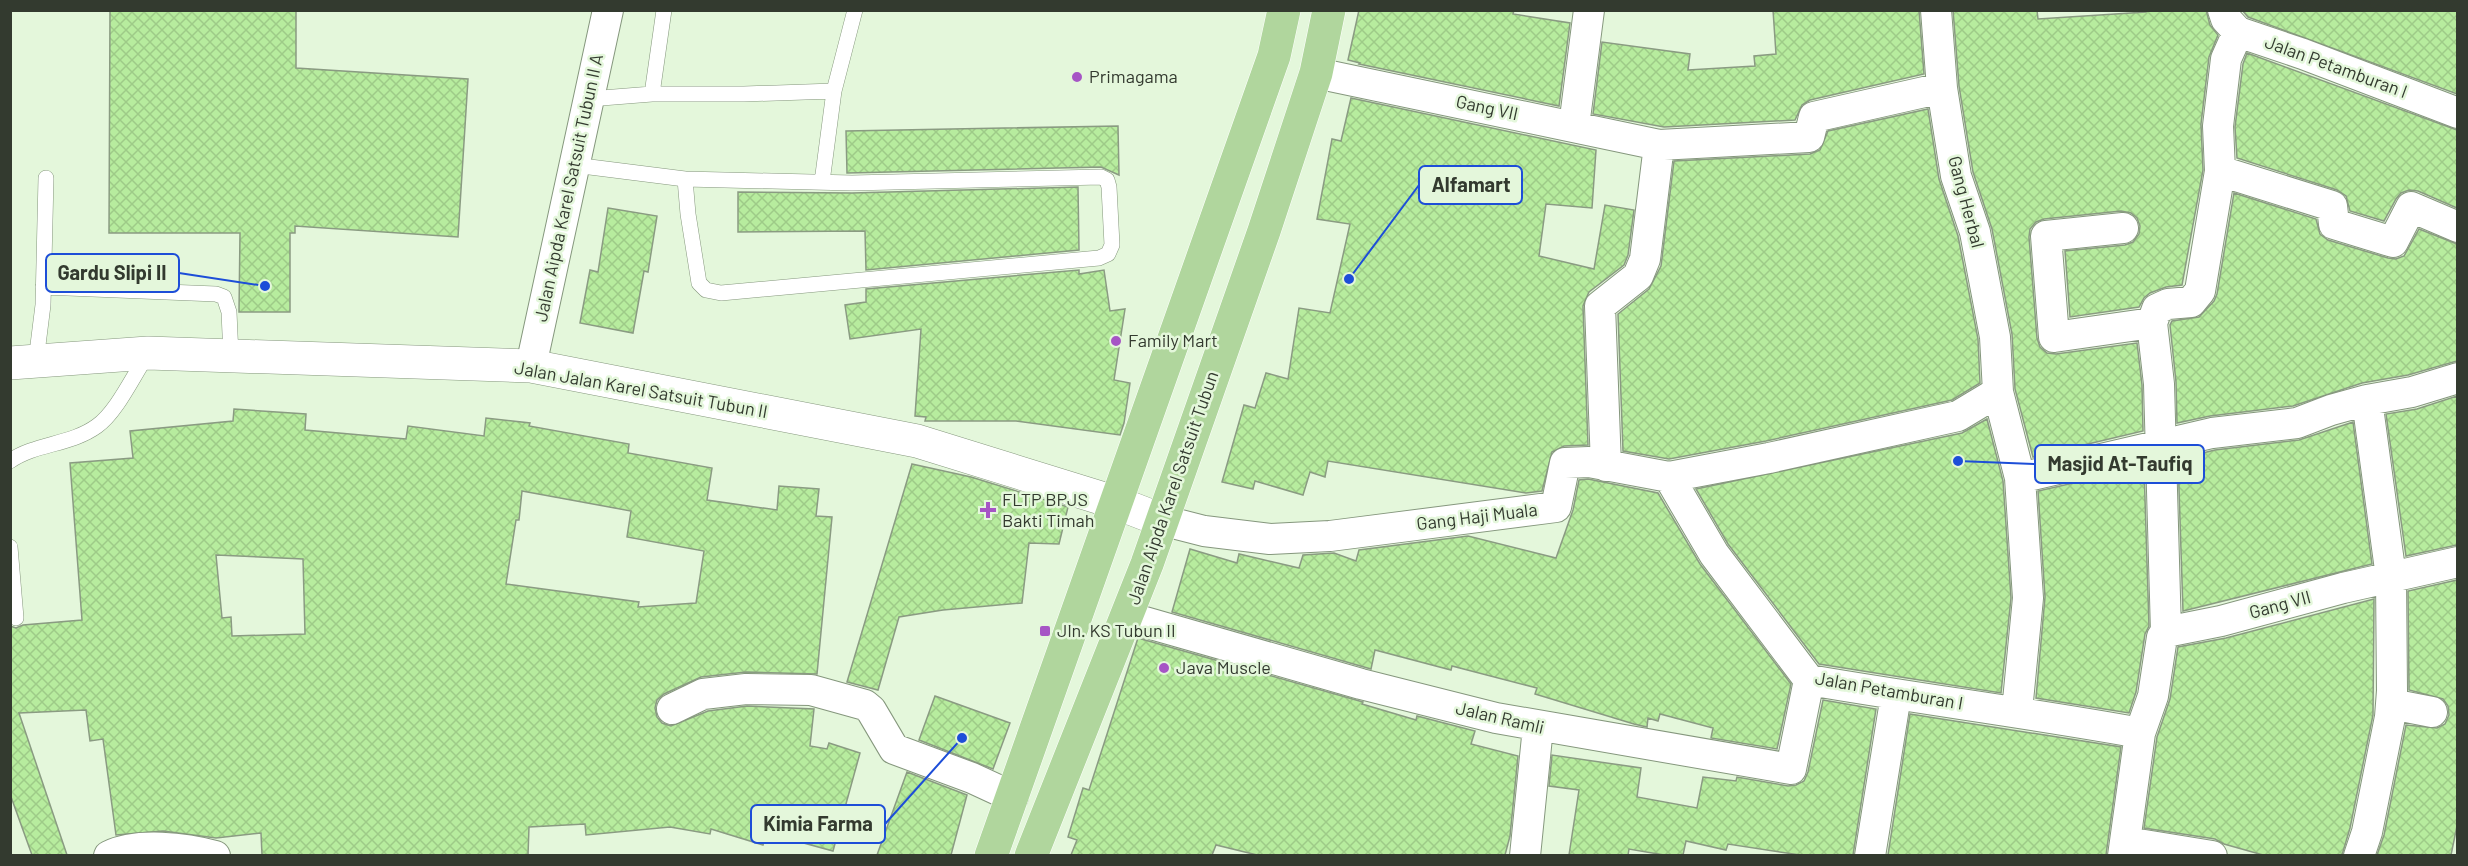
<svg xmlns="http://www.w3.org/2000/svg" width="2468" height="866" font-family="Barlow,sans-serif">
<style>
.building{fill:url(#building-cross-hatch);stroke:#8a9b82;stroke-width:1.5;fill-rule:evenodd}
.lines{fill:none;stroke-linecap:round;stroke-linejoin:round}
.service-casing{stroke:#85977d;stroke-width:16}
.minor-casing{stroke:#85977d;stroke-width:32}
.tertiary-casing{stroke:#85977d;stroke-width:34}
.primary-casing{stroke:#fff;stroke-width:34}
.service{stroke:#fff;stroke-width:15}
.minor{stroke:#fff;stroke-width:30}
.tertiary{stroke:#fff;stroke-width:33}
.primary{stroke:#b0d69d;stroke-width:33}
.poi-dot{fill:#a655c5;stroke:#e4f7db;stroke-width:2}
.labels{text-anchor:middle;stroke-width:5;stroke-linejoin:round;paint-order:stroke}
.street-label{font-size:18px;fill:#333a2f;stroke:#e4f7db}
.poi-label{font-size:18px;fill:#333a2f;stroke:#e4f7db;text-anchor:start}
.leader{fill:none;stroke:#1d4ed8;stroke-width:2}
.callout-dot{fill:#1d4ed8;stroke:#e4f7db;stroke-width:2}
.callout{fill:#e4f7db;stroke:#1d4ed8;stroke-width:2}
.callout-label{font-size:20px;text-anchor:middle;font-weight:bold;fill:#333a2f}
</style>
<defs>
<pattern id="building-cross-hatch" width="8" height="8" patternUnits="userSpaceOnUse" patternTransform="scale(1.5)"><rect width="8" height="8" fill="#b7ec9e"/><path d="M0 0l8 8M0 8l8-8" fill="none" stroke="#9ecb88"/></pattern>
</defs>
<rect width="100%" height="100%" fill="#e4f7db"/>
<!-- building -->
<path class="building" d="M110,10H296V68L468,79L458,237L295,226V233H290V312H239L240,233H109Z
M1359,10H1514L1513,14L1570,23L1559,106L1359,64L1360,63L1348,60Z
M1773,10H1919L1924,74L1810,100L1802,105L1795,120L1664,127L1593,114L1602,42L1690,54L1688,70L1755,66L1754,56L1776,54Z
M1953,10H2037L2038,19L2146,12V10H2206L2210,25L2218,35L2209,57L2201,124L2203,170L2182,285L2166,287L2150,293L2144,298L2139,307L2070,317L2065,251L2125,245L2133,242L2139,234L2140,226L2137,218L2131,213L2121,211L2044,219L2036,222L2030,229L2029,237L2037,338L2040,347L2047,353L2056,354L2137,343L2142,385L2143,431L2033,457L2015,389L2012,334L1992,229L1973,172L1959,86Z
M2242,10H2457V94L2248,17Z
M2247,53L2457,130V208L2418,191L2409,190L2401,193L2396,199L2384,221L2350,211L2346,196L2337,190L2237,158L2235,127L2243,64Z
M1351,98L1596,150L1592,208L1546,204L1539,256L1594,269L1605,205L1634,210L1628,255L1624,265L1589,292L1583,306L1588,445L1564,446L1552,452L1542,491L1526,493L1328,461L1325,477L1310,472L1303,495L1255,481L1253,489L1222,482L1244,405L1255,408L1266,373L1288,379L1299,308L1330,313L1350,224L1317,219L1332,139L1341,141Z
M1928,109L1939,179L1958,236L1978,339L1980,383L1952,400L1766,441L1669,459L1623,451L1618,314L1649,289L1661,266L1674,161L1810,154L1820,150L1828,131Z
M1118,126L1119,175L1101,167L847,173L846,131Z
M1078,187L1079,250L866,270L865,231L738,232V192L852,193Z
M2234,193L2316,219L2320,234L2328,240L2388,258L2396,259L2404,256L2419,229L2457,244V361L2408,375L2362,383L2293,406L2210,416L2177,423L2176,382L2170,325L2172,321L2199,317L2214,301L2217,294Z
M608,208L657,216L648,272L644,271L633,333L580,323L590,270L598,272Z
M1079,270V274L1104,270L1110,311L1125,309L1114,380L1130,383L1124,423L1120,435L1016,421H925L926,417L915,416L921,329L850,339L845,305L866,302V289Z
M2457,396V545L2406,556L2386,414L2417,409Z
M234,409L306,414L305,430L406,439L408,426L484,436L486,418L530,423L529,426L629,444L628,453L712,468L707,500L777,510L779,486L819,489L816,516L832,517L817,674L746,672L701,677L664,694L657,700L655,708L657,717L662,723L671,726L708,711L747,706L814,709L810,746L827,749L829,743L860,753L833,851L767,833L763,845L711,829L710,834L670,827L586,835L585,824L529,827L528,855H262L261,833L216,838L163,831L116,835L103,739L90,741L86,710L19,713L67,855H32L10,794V626L16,628L23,625L82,620L70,463L133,458L130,431L233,421ZM522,491L631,511L627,537L704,551L696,603L638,607L639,602L506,584L516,520H519ZM216,555L303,559L305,634L232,636L231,617L222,618Z
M1987,419L2003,481L2011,598L2001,693L1819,664L1728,544L1696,489L1962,433Z
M2353,422L2372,564L2183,611L2178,459L2215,450L2299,440Z
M912,464L971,477L1068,507L1059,544L1029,543L1022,603L943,610L899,617L878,690L847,682Z
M2144,467L2149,626L2145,634L2136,692L2129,713L2036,698L2045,597L2038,491Z
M1588,479L1658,493L1700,564L1791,684L1777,749L1711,738L1713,728L1660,714L1658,721L1648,718L1647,727L1634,724L1535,694L1537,688L1452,666L1451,670L1375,650L1371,669L1172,612L1190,549L1237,563L1239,554L1299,568L1303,555L1334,553L1356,561L1359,550L1468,536L1556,558L1573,510L1579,480Z
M2457,580V826L2451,855H2377L2384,835L2406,725L2437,728L2445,724L2449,715L2448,706L2443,699L2409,690L2408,591Z
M2374,599L2373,715L2350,828L2342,855H2263L2224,844L2215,839L2144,828L2157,737L2170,699L2178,647L2226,638Z
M1138,638L1363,702L1362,704L1416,720L1417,716L1475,731L1471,744L1518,756L1510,836L1505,855H1257L1216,845L1212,855H1071L1077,840L1068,837L1083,788L1089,790Z
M935,696L1010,723L993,769L919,740Z
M1823,700L1876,709L1853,855H1800L1728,844L1726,850L1686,841L1683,855H1664L1629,849L1628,855H1569L1579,790L1549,786L1552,755L1641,768L1637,797L1697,808L1703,777L1736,781L1737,777L1788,786L1796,785L1804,781L1808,772Z
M1910,714L2121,747L2106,855H1888Z
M907,772L967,795L951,855H877Z"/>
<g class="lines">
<!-- service casing -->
<g class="service-casing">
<path id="service" d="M664,10L652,94H744L834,91L822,182
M834,91L855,10
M589,99L652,94
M574,165L685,179L688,214L699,283L706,290L721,293L1099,258L1108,254L1112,245L1109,187L1107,180L1101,177L852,183L685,179
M43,287L216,294L224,297L229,312L231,356
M36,361L43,305L46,178
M10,461C36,443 71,445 97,426C117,412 134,374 148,354
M10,547L16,618"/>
</g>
<!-- minor casing -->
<g class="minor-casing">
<path id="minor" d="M1936,10L1942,88L1956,176L1975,232L1995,337L1998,392L2020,478L2028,598L2017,711
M2223,10L2226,19L2238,32L2303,54L2458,113
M1316,73L1659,145L1809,137L1814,117L1942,88
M1574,126L1589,10
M2220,171L2332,206L2334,224L2393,242L2411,207L2458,227
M2123,228L2046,236L2054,337L2152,323
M531,366L608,10
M1606,466L1600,306L1638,276L1645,259L1659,145
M1669,477L1714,554L1809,680C1919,699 2030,713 2140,733
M2020,478L2212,433L2297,423L2331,410L2367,400L2412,392L2458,378
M1161,520L1204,531L1270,539L1330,536L1556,507L1565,463L1589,462L1669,477L1769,458L1958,416L1998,392
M1127,617L1361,684L1496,718L1791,769L1809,680
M2166,632L2159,384L2152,323L2157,309L2168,304L2191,302L2200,291L2220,171L2218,126L2226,59L2238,32
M2391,704L2432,712
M672,709L703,694L746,689L811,690L865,705L871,710L894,749L972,778L1013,797
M2126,842L2212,856
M109,856C137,842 186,848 215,856
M1525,856L1538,727
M1870,856L1896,695
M2123,856L2140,733L2153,696L2162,637L2166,632L2221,621L2343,588L2458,562
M2359,856L2367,832L2390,717L2392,691L2391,577L2367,400"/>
</g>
<!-- tertiary casing -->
<g class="tertiary-casing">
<path id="tertiary" d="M10,363L148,353L531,366L917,441L1117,503L1161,520"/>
</g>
<!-- primary casing -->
<g class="primary-casing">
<path id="primary" d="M991,856L1274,56L1284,10
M1031,856L1147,564L1264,231L1316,73L1329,10"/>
</g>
<!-- service -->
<use href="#service" class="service"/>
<!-- minor -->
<use href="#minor" class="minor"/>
<!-- tertiary -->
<use href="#tertiary" class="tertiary"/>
<!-- primary -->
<use href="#primary" class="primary"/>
</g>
<!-- markers -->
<g class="poi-dot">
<circle cx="1077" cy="77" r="6"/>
<circle cx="1116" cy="341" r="6"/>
<path d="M985 501h6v6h6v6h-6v6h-6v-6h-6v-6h6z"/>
<rect x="1039" y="625" width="12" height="12" rx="3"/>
<circle cx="1164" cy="668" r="6"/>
</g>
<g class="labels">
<!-- street labels -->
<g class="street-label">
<text transform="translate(2336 67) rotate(20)" y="6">Jalan Petamburan I</text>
<text transform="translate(1487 108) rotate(12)" y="6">Gang VII</text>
<text transform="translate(569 188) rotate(-78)" y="6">Jalan Aipda Karel Satsuit Tubun II A</text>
<text transform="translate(1966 202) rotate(75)" y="6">Gang Herbal</text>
<text transform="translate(641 390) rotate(10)" y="6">Jalan Jalan Karel Satsuit Tubun II</text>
<text transform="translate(1173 488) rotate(-71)" y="6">Jalan Aipda Karel Satsuit Tubun</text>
<text transform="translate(1477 517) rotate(-7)" y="6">Gang Haji Muala</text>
<text transform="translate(2280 605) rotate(-15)" y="6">Gang VII</text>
<text transform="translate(1889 691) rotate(10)" y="6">Jalan Petamburan I</text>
<text transform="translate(1500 718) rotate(13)" y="6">Jalan Ramli</text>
</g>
<!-- poi labels -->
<g class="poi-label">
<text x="1089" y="83">Primagama</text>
<text x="1128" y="347">Family Mart</text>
<text x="1002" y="506">FLTP BPJS<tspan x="1002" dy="21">Bakti Timah</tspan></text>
<text x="1057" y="637">Jln. KS Tubun II</text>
<text x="1176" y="674">Java Muscle</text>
</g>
</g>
<!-- callouts -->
<path class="leader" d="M1349 279L1419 185M265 286L179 273M1958 461L2035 464M962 738L885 824"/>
<g class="callout-dot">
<circle cx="1349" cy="279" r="6"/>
<circle cx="265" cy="286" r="6"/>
<circle cx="1958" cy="461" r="6"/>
<circle cx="962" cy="738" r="6"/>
</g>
<g class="callout">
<rect x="1419" y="166" width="103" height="38" rx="6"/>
<rect x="46" y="254" width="133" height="38" rx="6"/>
<rect x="2035" y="445" width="169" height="38" rx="6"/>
<rect x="751" y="805" width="134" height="38" rx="6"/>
</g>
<g class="callout-label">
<text x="1471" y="192">Alfamart</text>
<text x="112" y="280">Gardu Slipi II</text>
<text x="2120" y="471">Masjid At-Taufiq</text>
<text x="818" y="831">Kimia Farma</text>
</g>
<!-- border -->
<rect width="2468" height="866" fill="none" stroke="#333a2f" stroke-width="24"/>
</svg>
